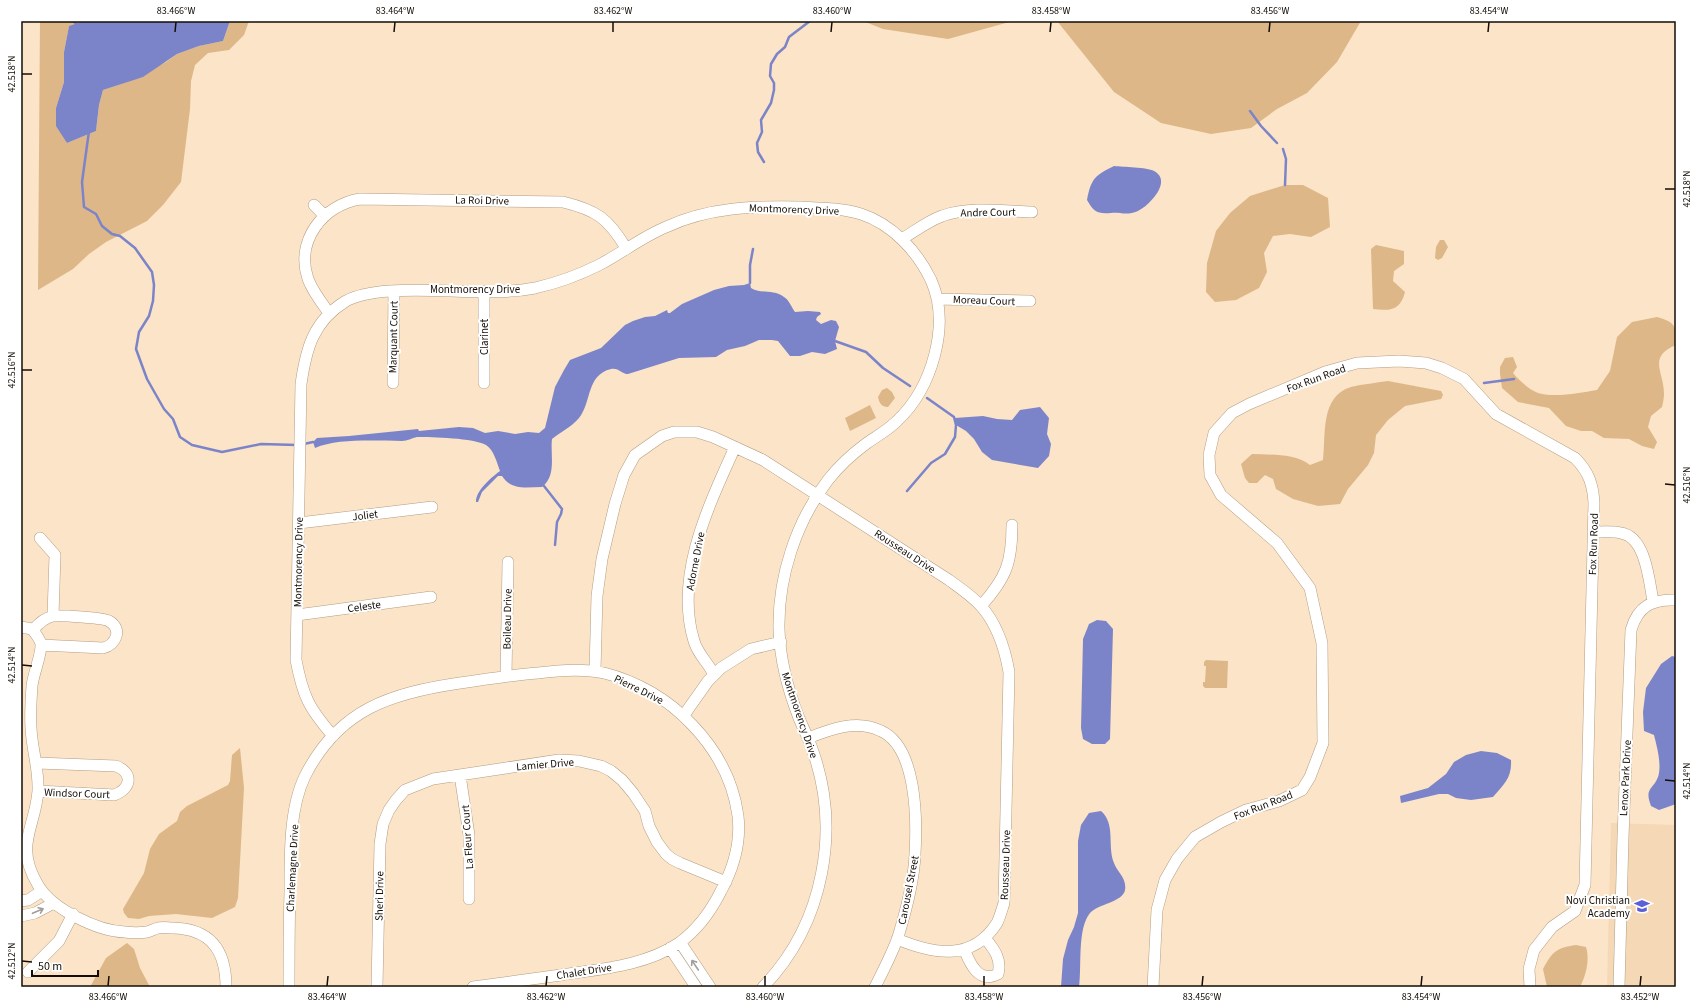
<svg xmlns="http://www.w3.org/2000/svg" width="1697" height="1008" font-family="'Source Sans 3',sans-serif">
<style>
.built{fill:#f5d9b6}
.green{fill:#ddb788}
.water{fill:#7c84c9}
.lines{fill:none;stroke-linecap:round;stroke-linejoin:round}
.stream{stroke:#7c84c9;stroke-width:2.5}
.minor-casing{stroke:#b39d82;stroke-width:12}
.minor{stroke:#fff;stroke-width:11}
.oneway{stroke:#a19e9b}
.ticks{fill:none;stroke:#150d05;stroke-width:1.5}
.labels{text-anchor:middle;stroke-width:4;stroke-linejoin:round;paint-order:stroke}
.street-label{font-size:11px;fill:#150d05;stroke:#fff}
.poi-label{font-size:11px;fill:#150d05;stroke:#fff;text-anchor:end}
.neatline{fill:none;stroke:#150d05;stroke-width:1.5}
.ticks-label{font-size:10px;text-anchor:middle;fill:#150d05}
</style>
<rect width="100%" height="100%" fill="#fbe4c7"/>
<!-- built -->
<path class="built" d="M1611,823L1676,825V987H1607Z"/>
<!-- green -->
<path class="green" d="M40,21H83L69,26L64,52V82L56,108L67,143L96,131L99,105L103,90L121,84L166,62L177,54L199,46L223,41L230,21H249L244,35L229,50L208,53L195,65L191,81L190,109L181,182L163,205L147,221L106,242L89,254L73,269L38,290Z
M863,21H1013L948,39L883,29Z
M1057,21H1361L1337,62L1307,93L1277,109L1251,128L1211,134L1161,123L1114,92Z
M1285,185H1303L1328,198L1330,227L1311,237L1290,234L1273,236L1264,253L1267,272L1259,288L1236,300L1215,302L1206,292L1207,263L1216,231L1230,213L1250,196Z
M1440,240H1444L1448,247L1442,258L1438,260L1435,258L1436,247Z
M1376,245L1404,251V264L1394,271L1393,281L1405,292C1400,311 1390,311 1373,309L1371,249Z
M1657,317C1676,323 1676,325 1676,345C1647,357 1664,372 1664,394C1664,398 1663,403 1662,407L1651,416L1648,427L1657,442L1654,449L1642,446L1629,439L1604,438L1592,431H1581L1566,426L1549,408L1518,402L1502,388L1500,374V367L1505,358L1513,357L1517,367L1513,373C1520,381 1528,389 1538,393C1556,398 1579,393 1597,390L1610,371L1617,337L1632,322Z
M1388,381L1441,391L1443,395L1441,399L1405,406L1388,420L1376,435L1374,453L1368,465L1348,489L1340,504L1318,506L1293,499L1276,489L1273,479L1265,475L1257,483H1249L1245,478L1241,464L1252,454C1271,455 1294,453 1310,465L1323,460C1326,435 1320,396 1351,387C1363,384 1376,383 1388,381Z
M887,388L892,392L895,398L888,407C881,407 879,402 878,397L882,390Z
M870,405L876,418L850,431L845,418Z
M1206,660L1228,661L1227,688H1205L1203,686V682H1205L1206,666H1204V662Z
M240,748L244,788L238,898L235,907L212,918L176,914L149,916L139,919L128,918L124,913L123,909L144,873L150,849L159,834L177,821L180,812L187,806L228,785L230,781L232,755Z
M127,943L134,949L140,968L150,987H90L106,958Z
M1576,945L1586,947C1590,960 1586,975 1580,987H1547L1543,969C1553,951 1556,948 1576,945Z"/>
<!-- water -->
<path class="water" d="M83,21H230L223,41L199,46L177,54L143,77L103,90L99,105L96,131L67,143L56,126V108L64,82V52L69,26Z
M1114,166C1123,167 1147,167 1154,171C1173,181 1149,206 1138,211C1127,216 1120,212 1111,213C1097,214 1094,212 1087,200C1091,179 1095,175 1114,166Z
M750,283L751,288C759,294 774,289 784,297C790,301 791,307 795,312L808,311L820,312L821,314L817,317L816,320L821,324L831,320L836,321L839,327L835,341L837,349L825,354L812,352L800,356H790L778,341L772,340H759L745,346L727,350L716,357L679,358L628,374C622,374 618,367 611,369C586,375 592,402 579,418C570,428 562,431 552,439C550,454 557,476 542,487C526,487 512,491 502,476H498L482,492L478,502H476C476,490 491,478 500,471C497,463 494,450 486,445C474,438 432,437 417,437C412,438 407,441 402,441C377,441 338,438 315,448L313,442L317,438L349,436L418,429L419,431L459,427L473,428L485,433L498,431L515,434L528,432L539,433L545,428L555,387L564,370L570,360L601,348L625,325L633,321L645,317L655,316L667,310L668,313H670L682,304L714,290L729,286L744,285Z
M1040,407L1049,418L1047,434L1051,444L1049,456L1038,468L992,460L982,452L974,439L966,431L956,425L955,418L983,416L997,419L1012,420L1020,410Z
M1097,620L1106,621L1113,629L1110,739L1105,744H1092L1083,739L1081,728L1083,639L1089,624Z
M1672,656L1676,657V804L1659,810L1651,806C1644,788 1653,790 1658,777C1662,765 1657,747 1654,735L1644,731L1643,712L1646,688L1661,664Z
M1481,751L1497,753L1511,760C1512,778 1504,784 1493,797L1471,800L1456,798L1448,794H1439L1401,803L1400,796L1428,788L1446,774L1454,762L1466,755Z
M1101,811C1116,824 1107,846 1114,863C1117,872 1127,878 1125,890C1123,902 1098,904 1090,913C1077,929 1082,966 1079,987H1061L1063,959L1068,940L1074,927L1078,913V841L1081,825L1089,813Z"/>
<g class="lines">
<!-- stream -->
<path class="stream" d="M73,21L79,26
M1250,111L1261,126L1277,143
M89,131L82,182L84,207L96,214L102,226L112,234L120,236L135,248L152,272L154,285L153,301L149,316L139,332L136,349L147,379L164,409L173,419L180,437L192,445L222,452L261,444L297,445
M1283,149L1286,159L1285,185
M764,162L758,152L757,143L762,132L761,120L771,103L774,90V83L770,76L771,64L777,54L785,47L789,37L810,21
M750,283V265L753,249
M835,341L866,352L883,368L910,386
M1484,383L1514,379
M304,444L313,442
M544,486L562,509L561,514L557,522L555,545
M907,491L931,463L945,454L955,437L956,425L954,417L927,398"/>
<!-- minor casing -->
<g class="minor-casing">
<path id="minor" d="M314,205L324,215
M902,239C915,231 928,221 942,216C968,206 1005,211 1032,212
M937,299L1030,301
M329,313C321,302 313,292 308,279C295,241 323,205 360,199L563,202C596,210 608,218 626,248
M393,383L394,291
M484,383V291
M299,523L432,507
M1593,532C1602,532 1612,531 1621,533C1646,537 1649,581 1653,601
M40,538L55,555L53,616
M981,606C1006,578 1012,563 1012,525
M297,615L431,597
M21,627L32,629C35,633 40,639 41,644C42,653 33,675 32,686C31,700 30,714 31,728C32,750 39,769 38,791C35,829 14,845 38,885C52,909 97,931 125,932C132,933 140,933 147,932C151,931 154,929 158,928C163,927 168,928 173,928C211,929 226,951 226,987
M33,630C38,624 44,618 53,616C61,615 104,618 109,621C123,629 116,645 103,648L41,645
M595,671L597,596L602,559L615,504L624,475L635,455L662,436L674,432H697L713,437L763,460L949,580C960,588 972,596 981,606C997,624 1005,649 1009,672L1004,903C1002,909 1000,917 997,923C972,962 933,954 897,939
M714,675C708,662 698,655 694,641C674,576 709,505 735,447
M506,676L508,562
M684,715L708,681L721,668L751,649L781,642
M333,736C309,708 303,697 296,660L301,384C306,349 313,321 346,301C359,294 375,292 390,291C438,287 488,297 535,288C557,283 579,275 599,265C622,253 642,237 666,227C709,207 754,206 800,207C820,208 841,208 861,214C892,224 917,251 931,280C951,325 932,388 897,421C888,430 877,436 867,443C852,454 839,466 828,480C796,522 778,577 779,629C780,660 788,690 799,718C803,728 808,737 811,746C842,828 824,924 763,987
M808,738C831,729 857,719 881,731C917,747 917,820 915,854C914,881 906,911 898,937C892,954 883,971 875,987
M37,763L116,766C134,773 131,789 114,795L38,791
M460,775L469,835V899
M21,901L28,900L42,891
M21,916L35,913L54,903
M680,942L710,987
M670,948L696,987
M964,949C970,964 979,984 998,974C1002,959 994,949 985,938
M28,972L59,941L73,914
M289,987C289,955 289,924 290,892C290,856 289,809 305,776C339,709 391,693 460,683C486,679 512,675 538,673C560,670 583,668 604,673C670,689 729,748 738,816C741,842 733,869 721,891C711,911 697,930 679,943C645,966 600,969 561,975C532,979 502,983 473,987
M377,987L380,844L383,824L389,810L396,800L405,790L433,779L559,760L579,761L601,766L611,771L622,780L633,793L645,811L649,826L657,842L666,854L672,859L680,863L726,882
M1153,987L1157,910L1165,880L1177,859L1195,837L1221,822L1246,810L1279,801L1302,790L1310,777L1323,743L1322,643L1310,588L1277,543L1221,495L1210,475L1209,455L1214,433L1232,413L1249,404L1325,372L1357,363L1399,361L1426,363L1442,368L1464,379L1496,414L1575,458C1589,472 1593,485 1594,503L1585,885L1575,911L1552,927L1534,950L1529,969L1530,987
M1619,987L1623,837L1631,630C1638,606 1652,599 1676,600"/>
</g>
<!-- minor -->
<use href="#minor" class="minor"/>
</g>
<!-- one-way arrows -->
<defs><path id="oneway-shaft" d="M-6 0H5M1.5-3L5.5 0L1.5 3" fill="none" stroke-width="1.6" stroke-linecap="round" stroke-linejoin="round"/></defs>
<g class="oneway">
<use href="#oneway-shaft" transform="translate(38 911) rotate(-23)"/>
<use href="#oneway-shaft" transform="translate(695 965) rotate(-124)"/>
</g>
<!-- ticks -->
<path class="ticks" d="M175,32L176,22M394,32L395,22M613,32V22M831,32L832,22M1050,32L1051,22M1269,32L1270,22M1488,32L1489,22M22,74H32M1665,189H1675M22,370H32M1665,484L1675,485M22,665L32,666M1665,780L1675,781M22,961L32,962M108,986L109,976M327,986L328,976M546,986L547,976M765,986V976M984,986V976M1202,986L1203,976M1421,986L1422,976M1640,986L1641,976"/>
<!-- icons -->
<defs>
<g id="school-bare" transform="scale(1.2)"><path d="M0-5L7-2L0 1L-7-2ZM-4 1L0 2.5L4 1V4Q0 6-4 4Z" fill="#5c5fd7" stroke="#fff" stroke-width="2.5" paint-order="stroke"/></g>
</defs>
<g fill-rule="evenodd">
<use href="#school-bare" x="1642" y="906"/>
</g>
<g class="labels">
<!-- street labels -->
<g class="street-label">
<text transform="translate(482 200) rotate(1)" y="4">La Roi Drive</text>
<text transform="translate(794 209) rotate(2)" y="4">Montmorency Drive</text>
<text transform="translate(988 212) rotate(-1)" y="4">Andre Court</text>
<text x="475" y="293">Montmorency Drive</text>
<text transform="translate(984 300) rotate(2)" y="4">Moreau Court</text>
<text transform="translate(393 337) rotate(-89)" y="4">Marquant Court</text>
<text transform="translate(484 337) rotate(-90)" y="4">Clarinet</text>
<text transform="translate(1316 378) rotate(-20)" y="4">Fox Run Road</text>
<text transform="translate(365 515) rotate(-7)" y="4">Joliet</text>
<text transform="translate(1593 544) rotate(-88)" y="4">Fox Run Road</text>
<text transform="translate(905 551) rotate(33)" y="4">Rousseau Drive</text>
<text transform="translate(695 561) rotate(-79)" y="4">Adorne Drive</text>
<text transform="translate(298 562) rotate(-89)" y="4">Montmorency Drive</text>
<text transform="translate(364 606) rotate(-8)" y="4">Celeste</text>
<text transform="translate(507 619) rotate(-89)" y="4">Boileau Drive</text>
<text transform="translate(639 689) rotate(26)" y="4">Pierre Drive</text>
<text transform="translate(800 715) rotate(71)" y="4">Montmorency Drive</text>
<text transform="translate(545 764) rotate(-5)" y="4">Lamier Drive</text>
<text transform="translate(1625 778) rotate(-87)" y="4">Lenox Park Drive</text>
<text transform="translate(77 793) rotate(2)" y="4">Windsor Court</text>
<text transform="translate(1263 805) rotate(-21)" y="4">Fox Run Road</text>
<text transform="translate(467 837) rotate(-94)" y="4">La Fleur Court</text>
<text transform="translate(1005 865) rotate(-88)" y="4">Rousseau Drive</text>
<text transform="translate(292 868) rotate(-87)" y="4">Charlemagne Drive</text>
<text transform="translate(908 890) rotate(-79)" y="4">Carousel Street</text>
<text transform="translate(379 896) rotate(-89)" y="4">Sheri Drive</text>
<text transform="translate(584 971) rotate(-9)" y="4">Chalet Drive</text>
</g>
<!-- poi labels -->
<g class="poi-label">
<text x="1630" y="904">Novi Christian<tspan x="1630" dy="13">Academy</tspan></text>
</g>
</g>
<!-- border -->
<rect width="1697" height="1008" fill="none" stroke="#ffffff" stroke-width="44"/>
<!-- scale -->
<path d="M32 970v6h66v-6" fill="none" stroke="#150d05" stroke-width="2"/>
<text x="38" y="970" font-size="12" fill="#150d05" stroke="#ffffff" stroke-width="3" paint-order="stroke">50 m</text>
<rect x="22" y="22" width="1653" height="964" class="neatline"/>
<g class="ticks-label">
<text x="176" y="14">83.466°W</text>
<text x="395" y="14">83.464°W</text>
<text x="613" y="14">83.462°W</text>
<text x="832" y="14">83.460°W</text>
<text x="1051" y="14">83.458°W</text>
<text x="1270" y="14">83.456°W</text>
<text x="1489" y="14">83.454°W</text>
<text transform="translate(11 74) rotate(-90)" y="4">42.518°N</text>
<text transform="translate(1686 189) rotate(-90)" y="4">42.518°N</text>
<text transform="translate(11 370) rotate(-90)" y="4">42.516°N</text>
<text transform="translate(1686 485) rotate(-90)" y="4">42.516°N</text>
<text transform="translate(11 665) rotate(-90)" y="4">42.514°N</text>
<text transform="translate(1686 781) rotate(-90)" y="4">42.514°N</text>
<text transform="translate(11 961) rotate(-90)" y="4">42.512°N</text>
<text x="108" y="1000">83.466°W</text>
<text x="327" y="1000">83.464°W</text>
<text x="546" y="1000">83.462°W</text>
<text x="765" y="1000">83.460°W</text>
<text x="984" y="1000">83.458°W</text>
<text x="1202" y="1000">83.456°W</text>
<text x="1421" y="1000">83.454°W</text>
<text x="1640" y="1000">83.452°W</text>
</g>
</svg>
